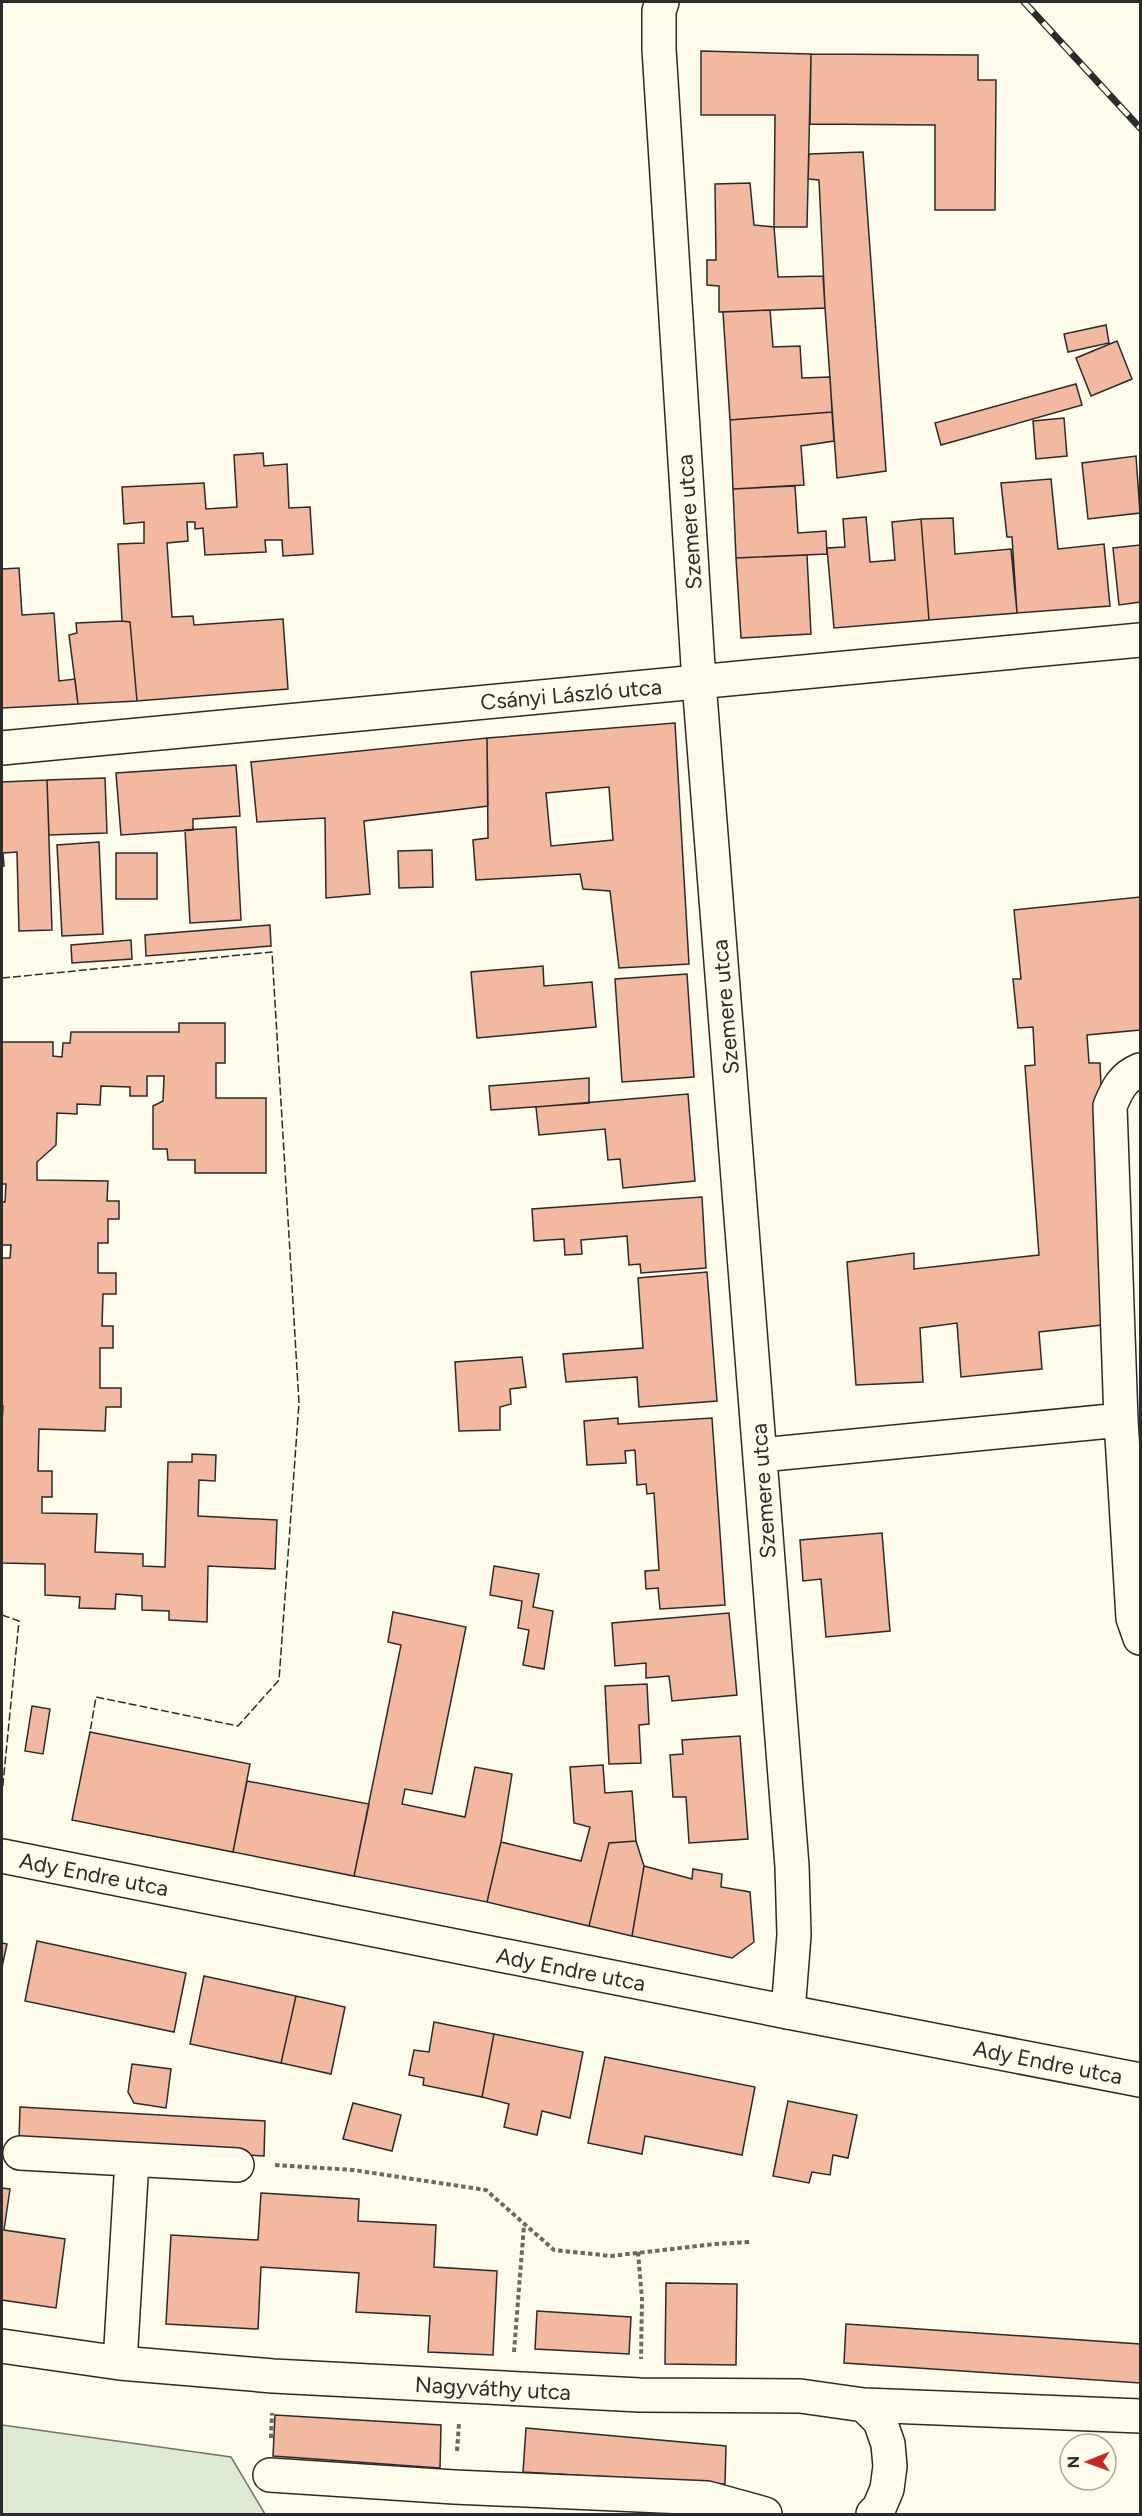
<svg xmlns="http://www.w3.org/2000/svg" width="1142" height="2516" font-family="Figtree,sans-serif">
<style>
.green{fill:#deebd1;stroke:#74746e;stroke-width:1.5}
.building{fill:#f2b8a0;stroke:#2b2b2b;stroke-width:1.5;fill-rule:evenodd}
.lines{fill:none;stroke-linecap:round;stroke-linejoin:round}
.minor-casing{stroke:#2b2b2b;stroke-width:36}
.major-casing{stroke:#2b2b2b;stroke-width:36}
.path{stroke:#6a6964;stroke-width:4;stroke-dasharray:4.5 3;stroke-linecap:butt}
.minor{stroke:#fdfbea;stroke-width:33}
.major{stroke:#fdfbea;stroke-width:33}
.rail-casing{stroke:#2b2b2b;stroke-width:7}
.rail{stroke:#fdfbea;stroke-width:4.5;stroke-dasharray:14;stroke-linecap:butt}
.fence{stroke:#2b2b2b;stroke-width:1.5;stroke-dasharray:8 3;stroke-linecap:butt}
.labels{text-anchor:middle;stroke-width:4.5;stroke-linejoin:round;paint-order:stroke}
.street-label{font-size:22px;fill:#2b2b2b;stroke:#fdfbea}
</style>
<rect width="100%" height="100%" fill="#fdfbea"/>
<!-- green -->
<path class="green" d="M2,2425L231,2457L265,2514H2Z"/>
<!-- building -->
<path class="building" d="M701,51L811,54L807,227H774L775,115H701Z
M811,54L978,55V80H996L995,210H935V125L810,124Z
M863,152L886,471L837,478L825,308L819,180L808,179L809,154Z
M750,183L754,225L774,227L778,277L823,276L825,308L719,312V286L707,285V260H716L715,184Z
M770,310L773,347L800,346L802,378L830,377L832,412L730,420L723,312Z
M1106,325L1109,343L1068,352L1064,334Z
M1117,341L1132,379L1091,396L1076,358Z
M1076,384L1082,405L941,445L935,423Z
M832,412L834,441L801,446L804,485L733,489L730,420Z
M1064,418L1067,456L1036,459L1033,421Z
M263,453L264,466L287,464L289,508L310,507L313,554L283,556L282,540H265L266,552L205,555L203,528L195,529V522H187L188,541L167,543L172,617L193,616L194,625L283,619L288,689L137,701L130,622L122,621L118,544L144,543V522L124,524L122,487L204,483L206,509L237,507L234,455Z
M1136,456L1140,513L1088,519L1082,463Z
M1051,479L1058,549L1104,544L1110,606L1017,613L1012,537H1007L1001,483Z
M795,486L798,533L826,531L827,554L736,558L733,489Z
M866,517L870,562L895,560L892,522L921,519L929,620L834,628L827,548L845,547L843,519Z
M953,518L955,554L1011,549L1017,613L929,620L921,519Z
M1140,545V602L1119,605L1113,548Z
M807,555L811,634L741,638L736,558Z
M19,568L22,615L54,613L59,681L75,679L78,704L2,708V569Z
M122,621L130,622L137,701L78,704L69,635L77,633L76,623Z
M675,723L689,964L619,968L610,891L583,889L580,874L476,880L473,840L488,838L487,738ZM609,787L613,840L551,846L546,793Z
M487,738L488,806L364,821L370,894L326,898L325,818L257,822L251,762Z
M236,765L240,816L193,819V830L121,835L116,773Z
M105,778L107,833L49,835L47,780Z
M47,780L52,930L19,931L17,852L3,853L4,866H2V782Z
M236,827L241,920L190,923L185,830Z
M99,842L103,934L62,936L57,845Z
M432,850L433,887L399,888L398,851Z
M116,853H157V899H116Z
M1140,897V1030L1087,1035L1089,1063H1100L1111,1324L1039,1332L1042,1369L961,1377L957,1323L920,1328L923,1382L856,1385L847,1262L914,1253V1269L1039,1255L1025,1066L1035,1065L1033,1027L1018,1028L1013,979H1021L1014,910Z
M270,925L271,946L146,956L145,935Z
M131,940L132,959L72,963L71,945Z
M543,966L544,986L592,982L596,1027L477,1038L471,972Z
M687,974L694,1077L622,1082L615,979Z
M179,1023H225V1063H216V1098H266V1173H195V1160H168L167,1149H153V1106L163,1101L164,1076H147V1096H130V1087L101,1086L100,1105L77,1104V1114L57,1113L56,1145L37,1162V1180L108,1181L107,1201H119V1219H108V1243H98V1273H116V1294H103L102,1326H113V1348H100V1388H121V1407H106L105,1431L39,1429L38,1471H52V1497H42V1513L97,1514L95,1552L143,1554V1566L165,1567L168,1462H192V1454L216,1455L215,1481L199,1480L198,1516L277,1520L275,1569L208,1566L207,1622L169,1620V1611L142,1610V1596L116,1594L115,1609L79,1608L80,1597L45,1595V1564L2,1563V1423L3,1406H2V1258H10L11,1245H2V1202H5L6,1184H2V1042H53V1056L62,1057L63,1043H70L71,1032H179Z
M589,1078V1103L491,1110L489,1086Z
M688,1094L695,1181L623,1188L620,1159L608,1160L605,1129L539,1135L536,1107Z
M702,1197L706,1268L641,1273L640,1264L629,1265L627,1236L581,1240L582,1254L565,1255L564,1239L534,1241L532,1209Z
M707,1272L717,1401L639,1407L637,1377L566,1382L563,1354L643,1348L638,1278Z
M522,1357L526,1387L510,1389L511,1404L500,1407V1430L459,1431L455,1362Z
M618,1418V1424L712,1418L725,1605L660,1609L658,1588L646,1589L645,1571L659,1570L654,1493L647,1494L646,1484L637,1485L635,1450L625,1451L626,1463L587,1465L584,1421Z
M882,1533L890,1631L826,1637L821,1579L803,1581L800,1540Z
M494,1566L539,1574L533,1607L553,1611L544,1669L523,1665L529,1630L518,1628L522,1601L490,1595Z
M393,1612L466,1627L432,1794L405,1789L402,1804L465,1817L475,1767L512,1774L501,1842L487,1902L354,1876L401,1645L388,1642Z
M729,1613L737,1695L672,1701L669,1676L646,1678V1663L615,1666L612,1623Z
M647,1684L649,1724L639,1725L641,1763L609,1764L605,1686Z
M32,1706L50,1709L43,1754L25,1751Z
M90,1732L250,1764L233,1852L72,1820Z
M740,1736L748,1839L689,1843L686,1797H673L670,1755L683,1754L682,1740Z
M603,1765L605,1793L632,1791L636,1841L609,1843L589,1926L487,1902L501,1842L581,1861L590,1827L574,1823L570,1767Z
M247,1781L369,1804L354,1876L233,1852Z
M636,1841L644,1866L632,1936L589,1926L609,1843Z
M644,1866L692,1879L693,1869L722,1874L721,1887L750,1892L754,1942L732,1958L632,1936Z
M37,1941L186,1973L174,2032L25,2001Z
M2,1943L7,1944L2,1967Z
M204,1976L296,1996L281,2063L190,2044Z
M296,1996L345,2007L331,2074L281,2063Z
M434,2022L494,2034L482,2097L423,2085L424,2078L409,2075L414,2050L429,2052Z
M494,2034L583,2052L570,2118L542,2111L537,2135L504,2127L509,2104L482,2097Z
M605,2057L755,2087L742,2155L645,2136L642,2154L588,2143Z
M132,2064L171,2069L166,2108L134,2103L128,2092Z
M788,2101L857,2115L848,2158L833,2155L830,2175L812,2172L809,2183L773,2176Z
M353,2103L401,2115L392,2151L343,2139Z
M20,2107L265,2121L264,2156L19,2142Z
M2,2188L10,2189L4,2230L65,2239L56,2308L2,2300Z
M261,2193L359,2199L358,2221L436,2225L434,2267L497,2271L493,2355L428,2352L430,2316L356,2312L359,2273L261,2267L258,2329L166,2324L171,2235L258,2240Z
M666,2283L737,2284L736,2365L665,2364Z
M537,2311L631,2317L629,2354L535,2349Z
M846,2324L1140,2344V2383L844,2363Z
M275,2415L441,2425L440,2468L273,2456Z
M526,2428L726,2446L725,2484L523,2472Z"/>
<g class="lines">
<!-- minor casing -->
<g class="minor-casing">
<path id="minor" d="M2,748L1140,640
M1140,1070C1123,1077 1117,1089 1110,1106L1121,1420L1133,1618L1140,1638
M761,1455L1121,1420
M788,2012L1140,2080
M20,2153L237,2165
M2,2346L120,2363L273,2376L640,2395L800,2396L864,2405L880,2421L888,2444L890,2466L887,2489L879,2508L873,2514
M120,2363L132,2160
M864,2405L1140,2416
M270,2475L454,2487L707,2498L765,2514"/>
</g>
<!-- major casing -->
<g class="major-casing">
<path id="major" d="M2,1856L788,2012L794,1935L792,1866L699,682L659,49V11L662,2"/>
</g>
<!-- path -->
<path class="path" d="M275,2165L353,2170L486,2190L554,2250L611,2256L715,2244L751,2242
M638,2252L642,2299L641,2359
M514,2352L524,2225
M271,2438L272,2413
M457,2451L459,2423"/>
<!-- minor -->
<use href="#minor" class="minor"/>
<!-- major -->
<use href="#major" class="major"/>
<!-- rail casing -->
<g class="rail-casing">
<path id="rail" d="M1024,2L1140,128"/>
</g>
<!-- rail -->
<use href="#rail" class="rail"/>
<!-- fence -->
<path class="fence" d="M2,978L272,952L299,1403L279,1680L238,1726L96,1697L90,1732
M2,1615L19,1621L2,1794"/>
</g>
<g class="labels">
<!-- street labels -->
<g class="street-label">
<text transform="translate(689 522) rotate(-94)" y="8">Szemere utca</text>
<text transform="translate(571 694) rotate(-5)" y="8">Csányi László utca</text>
<text transform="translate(725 1007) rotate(-95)" y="8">Szemere utca</text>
<text transform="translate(763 1491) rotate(-94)" y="8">Szemere utca</text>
<text transform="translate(94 1874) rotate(11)" y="8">Ady Endre utca</text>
<text transform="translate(571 1969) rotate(11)" y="8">Ady Endre utca</text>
<text transform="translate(1048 2062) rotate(11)" y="8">Ady Endre utca</text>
<text transform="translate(493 2388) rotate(3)" y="8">Nagyváthy utca</text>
</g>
</g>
<!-- border -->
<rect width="1142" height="2516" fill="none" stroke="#2b2b2b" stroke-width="6"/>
<!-- north arrow -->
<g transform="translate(1088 2462) rotate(269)"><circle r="28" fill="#fdfbea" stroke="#a9a89e" stroke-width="1.5"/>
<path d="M0-4.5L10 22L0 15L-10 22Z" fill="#c62828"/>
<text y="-9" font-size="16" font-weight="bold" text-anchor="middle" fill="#2b2b2b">N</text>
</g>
</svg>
